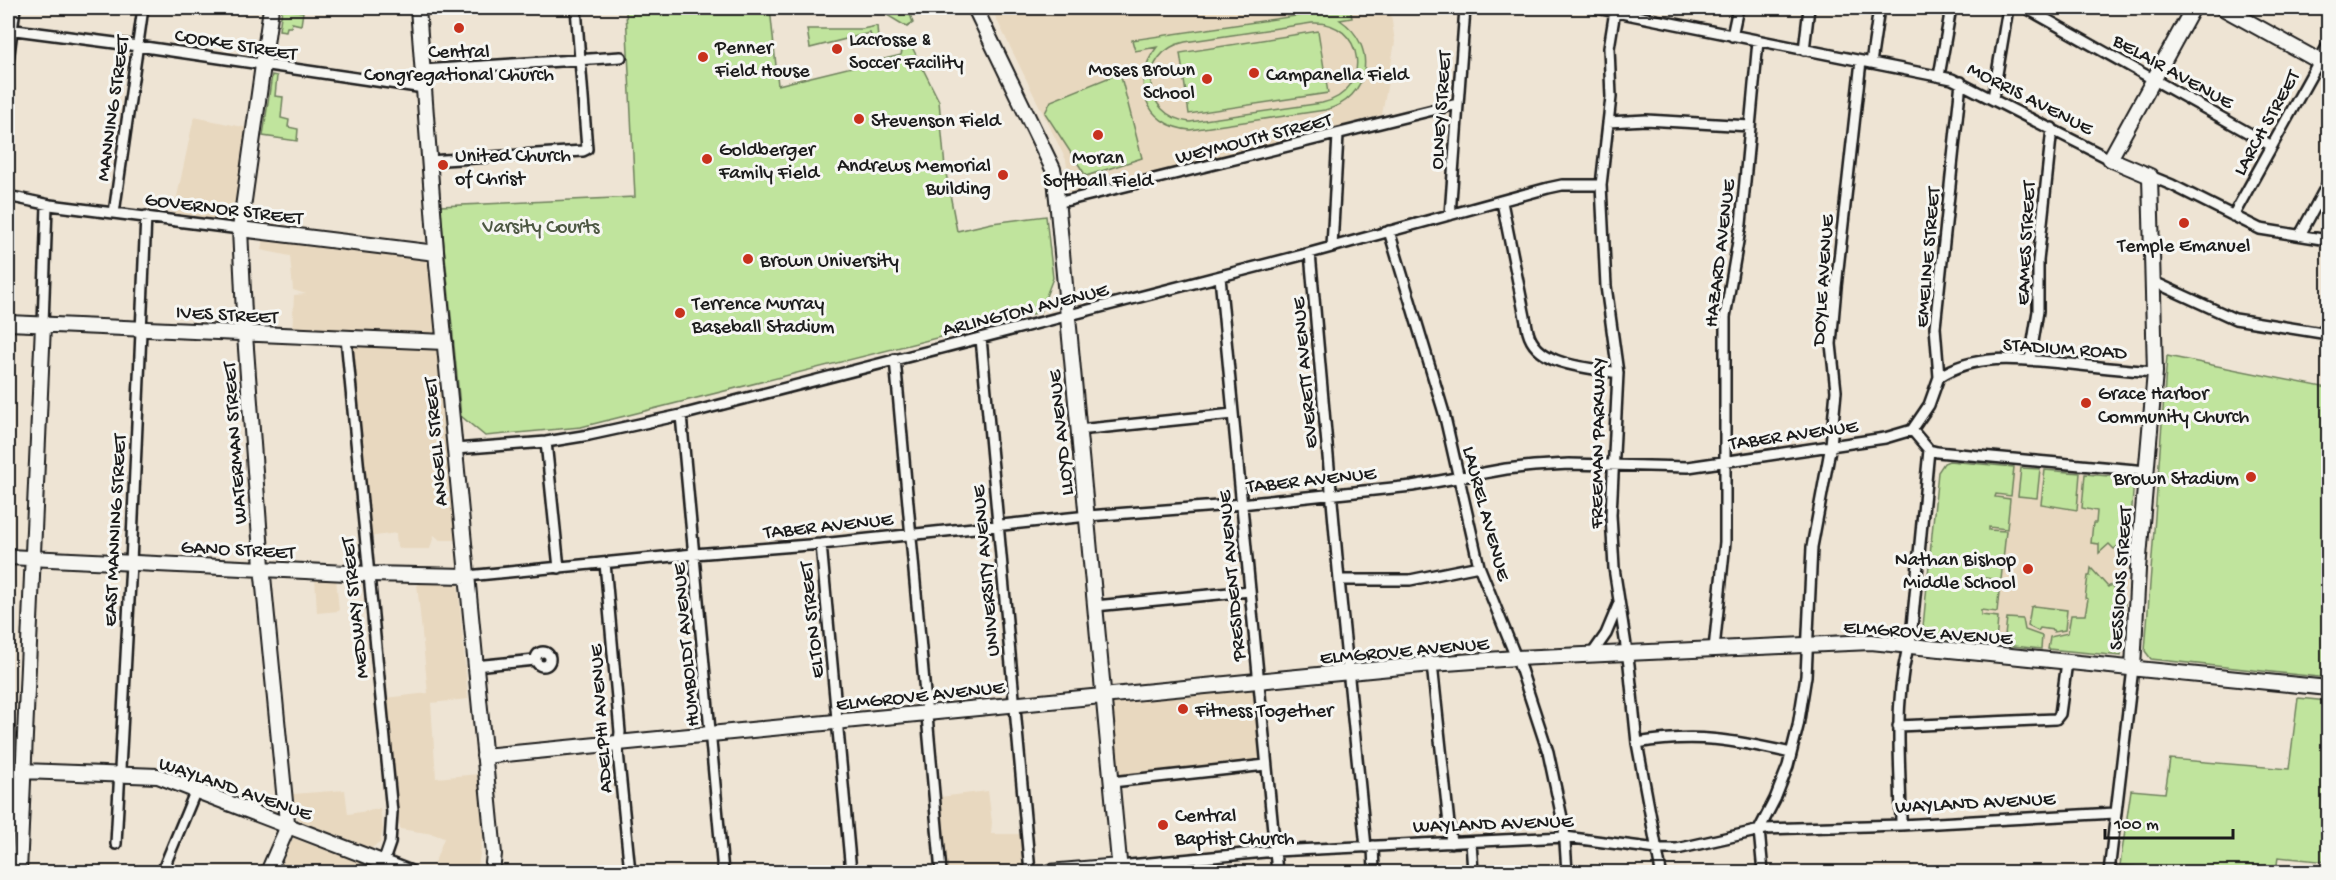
<svg xmlns="http://www.w3.org/2000/svg" width="2336" height="880" font-family="'Gochi Hand',sans-serif">
<style>
.built{fill:#e8d8bf}
.green{fill:#c0e49d;stroke:#6e805c;stroke-width:1.5;fill-rule:evenodd}
.lines{fill:none;stroke-linecap:round;stroke-linejoin:round}
.street-casing{stroke:#1c1c1c;stroke-width:14}
.secondary-casing{stroke:#1c1c1c;stroke-width:18}
.street{stroke:#f6f6f2;stroke-width:9}
.secondary{stroke:#f6f6f2;stroke-width:14}
.poi-dot{fill:#c8321e;stroke:#f6f6f2;stroke-width:2}
.labels{text-anchor:middle;stroke-width:6;stroke-linejoin:round;paint-order:stroke}
.poi-label{font-size:20px;fill:#1c1c1c;stroke:#f6f6f2;text-anchor:start}
.street-label{font-size:20px;fill:#1c1c1c;stroke:#f6f6f2}
.park-label{font-size:20px;fill:#4d5843;stroke:#f6f6f2}
</style>
<rect width="100%" height="100%" fill="#eee4d4"/>
<filter id="ink" filterUnits="userSpaceOnUse"><feTurbulence type="fractalNoise" baseFrequency=".0167" numOctaves="2"/><feDisplacementMap in="SourceGraphic" scale="12" xChannelSelector="R" yChannelSelector="G"/><feConvolveMatrix kernelMatrix="1 2 1 2 8 2 1 2 1" color-interpolation-filters="sRGB"/></filter>
<g filter="url(#ink)">
<!-- built -->
<path class="built" d="M991,8H1390L1395,42L1382,115L1071,196L1066,160Z
M194,117L253,129L238,228L172,220Z
M264,233L432,254L460,540H440L434,535L430,549H402L397,547L396,533L361,538L344,340L292,335L294,295L306,294L293,290L290,256L261,250Z
M1949,461L2134,478L2121,656L1922,637L1938,472L1944,463Z
M315,577L336,578L339,611L317,613Z
M417,583H458L468,699L431,703L436,778L478,774L483,836L477,872H445L433,867L444,838L433,834L400,829L385,698L428,693Z
M1256,683L1265,762L1110,782L1104,697Z
M345,790L348,814L380,809L383,828L380,843L371,848L301,821L295,812L293,794Z
M988,791L992,822L991,834H1023L1028,872H938L932,798Z
M293,838L384,872H278Z"/>
<!-- green -->
<path class="green" d="M698,8H770L778,85L901,55L904,44L910,43L939,101L945,168L957,231L992,223L1046,216L1053,278L1040,312L581,427L485,436L461,416L440,206L635,197L626,11Z
M897,8H908L913,23L907,27L887,15Z
M1350,8L1352,18L1340,20C1379,46 1370,99 1325,110L1190,130C1144,126 1130,81 1157,47L1135,51L1132,40ZM1312,23C1365,20 1374,92 1322,103L1190,122C1141,117 1137,52 1185,42Z
M282,9L303,12L301,25L292,23L291,27H287L286,31L279,30Z
M877,26L878,40L873,42L870,33L810,48L807,29H862Z
M1318,31L1328,93L1189,114L1180,53Z
M1120,73L1142,158L1086,176L1045,113L1051,101Z
M272,75L277,76L275,96L283,97L281,118L289,120L288,127L298,129L297,141L263,136Z
M2167,356L2328,388V678L2151,659L2145,651Z
M1949,461L2014,467L2011,496L1996,494L1995,497L2010,499L2007,529L1989,527V530L2006,531L2001,580L1985,578L1984,581L2000,583L1997,612L1981,610V615L1998,617L1996,644L1922,637L1938,472L1944,463Z
M2021,468L2040,469L2037,498L2018,496Z
M2045,470L2080,473L2077,510L2041,504Z
M2085,474L2134,478L2130,536L2114,549L2109,544L2099,553V544L2091,543L2093,523H2096L2097,511L2082,508Z
M2091,568L2108,587L2111,585L2125,602L2121,656L2048,649L2050,637L2068,633L2071,615H2085L2088,599L2085,598L2088,576H2090Z
M2034,606L2067,610L2065,630L2054,632L2053,630L2040,628L2038,631L2028,626L2031,607Z
M2007,618L2023,619L2025,630L2042,636L2041,649L2004,645Z
M2298,698L2328,701V862L2278,857L2276,872H2192L2120,865L2131,790L2165,793L2170,759L2289,769Z"/>
<g class="lines">
<!-- street casing -->
<g class="street-casing">
<path id="street" d="M1596,8L1952,79L2110,159
M2026,8L2272,146
M1615,11L1609,48L1611,97L1601,185L1606,286L1618,373L1611,515L1614,568L1629,665L1637,743L1661,872
M8,29L138,46L424,88
M1732,36L1738,8
M1804,50L1809,8
M8,61L15,8
M1871,63L1879,8
M423,70L621,57
M1939,76L1951,8
M1993,98L2008,8
M1608,122L1646,120L1750,126
M429,161L583,151L587,149L576,8
M2150,176L2172,185L2260,229L2328,240
M8,196L50,205L240,229
M1502,202L1528,332C1537,367 1589,367 1618,373
M1057,203L1457,104
M114,213L143,8
M1450,215L1465,8
M2233,216L2328,45
M1389,231L1444,413L1479,566L1521,670L1548,752L1564,827L1567,872
M2300,235L2328,183
M1332,247L1338,135
M1310,253L1339,580L1366,847
M1220,277L1277,872
M2152,281L2235,319L2328,334
M43,325L47,205
M346,338L392,812L390,843L380,872
M981,338L1030,872
M895,359L941,872
M2030,360L2038,311V261L2052,128
M1939,377C1978,351 2028,360 2071,364C2099,367 2127,370 2155,372
M681,415L723,872
M1078,430L1233,414
M1912,430L1929,405L1939,377L1935,327L1961,82
M1912,430L1929,450L1937,452L2147,471
M546,442L559,568
M455,449L546,442L589,435L681,415L1310,253L1548,188L1562,185H1601
M821,544L851,872
M605,563L620,732L618,752L630,872
M467,576L694,554L821,544L1088,516L1231,505L1412,486L1506,469L1534,466L1569,464L1688,467L1885,438L1912,430
M1339,580H1410L1479,566
M1095,606L1250,591
M1714,649L1725,542V317L1741,224L1758,41
M536 659a7 7 0 1 1 14 0a7 7 0 1 1-14 0Z
M1592,654L1606,634L1619,603
M1432,664L1451,843
M475,666L535,660
M1898,726L2056,719L2060,714L2067,662
M1637,743C1696,733 1734,740 1791,753
M8,770L23,771
M1112,782L1266,765
M1901,825C1901,762 1892,698 1911,637L1929,450
M1471,842L1473,872
M116,844L131,563L146,216
M1373,846L1374,872
M1119,866L1275,851L1565,837L1657,849H1677L1765,829L1901,825L2115,813
M162,872L196,790
M1763,872L1759,830L1775,799L1788,766L1798,726L1806,676L1812,547L1831,445L1836,391L1831,344L1836,287L1861,61
M2109,872L2133,668"/>
</g>
<!-- secondary casing -->
<g class="secondary-casing">
<path id="secondary" d="M418,8L437,264L494,854L492,872
M975,8L1053,169L1055,178L1120,872
M2223,8L2328,66
M240,229L436,253
M8,323L445,342
M8,557L368,574L467,576
M2133,668L2138,569L2155,372L2150,176L2110,159L2193,8
M484,756L1432,664L1516,658L1871,642L2328,688
M23,771L158,776L408,872
M19,872L43,325
M268,872L285,833L287,822L262,566L245,335L240,229L271,8
M1049,872L1119,866"/>
</g>
<!-- street -->
<use href="#street" class="street"/>
<!-- secondary -->
<use href="#secondary" class="secondary"/>
</g>
</g>
<!-- markers -->
<g class="poi-dot">
<circle cx="459" cy="28" r="6"/>
<circle cx="837" cy="49" r="6"/>
<circle cx="703" cy="57" r="6"/>
<circle cx="1254" cy="73" r="6"/>
<circle cx="1207" cy="79" r="6"/>
<circle cx="859" cy="119" r="6"/>
<circle cx="1098" cy="135" r="6"/>
<circle cx="707" cy="159" r="6"/>
<circle cx="443" cy="165" r="6"/>
<circle cx="1003" cy="175" r="6"/>
<circle cx="2184" cy="223" r="6"/>
<circle cx="748" cy="259" r="6"/>
<circle cx="680" cy="313" r="6"/>
<circle cx="2086" cy="403" r="6"/>
<circle cx="2251" cy="477" r="6"/>
<circle cx="2028" cy="569" r="6"/>
<circle cx="1183" cy="709" r="6"/>
<circle cx="1163" cy="825" r="6"/>
</g>
<g class="labels">
<!-- poi labels -->
<g class="poi-label">
<text x="849" y="45">Lacrosse &amp;<tspan x="849" dy="23">Soccer Facility</tspan></text>
<text x="715" y="53">Penner<tspan x="715" dy="23">Field House</tspan></text>
<text x="459" y="57" text-anchor="middle">Central<tspan x="459" dy="23">Congregational Church</tspan></text>
<text x="1195" y="75" text-anchor="end">Moses Brown<tspan x="1195" dy="23">School</tspan></text>
<text x="1266" y="80">Campanella Field</text>
<text x="871" y="126">Stevenson Field</text>
<text x="719" y="155">Goldberger<tspan x="719" dy="23">Family Field</tspan></text>
<text x="455" y="161">United Church<tspan x="455" dy="23">of Christ</tspan></text>
<text x="1098" y="163" text-anchor="middle">Moran<tspan x="1098" dy="23">Softball Field</tspan></text>
<text x="991" y="171" text-anchor="end">Andrews Memorial<tspan x="991" dy="23">Building</tspan></text>
<text x="2184" y="251" text-anchor="middle">Temple Emanuel</text>
<text x="760" y="266">Brown University</text>
<text x="692" y="309">Terrence Murray<tspan x="692" dy="23">Baseball Stadium</tspan></text>
<text x="2098" y="399">Grace Harbor<tspan x="2098" dy="23">Community Church</tspan></text>
<text x="2239" y="484" text-anchor="end">Brown Stadium</text>
<text x="2016" y="565" text-anchor="end">Nathan Bishop<tspan x="2016" dy="23">Middle School</tspan></text>
<text x="1195" y="716">Fitness Together</text>
<text x="1175" y="821">Central<tspan x="1175" dy="23">Baptist Church</tspan></text>
</g>
<!-- street labels -->
<g class="street-label">
<text transform="translate(236 43) rotate(9)" y="7">COOKE STREET</text>
<text transform="translate(2174 70) rotate(29)" y="7">BELAIR AVENUE</text>
<text transform="translate(2031 97) rotate(27)" y="7">MORRIS AVENUE</text>
<text transform="translate(111 108) rotate(-82)" y="7">MANNING STREET</text>
<text transform="translate(1439 110) rotate(-86)" y="7">OLNEY STREET</text>
<text transform="translate(2265 122) rotate(-61)" y="7">LARCH STREET</text>
<text transform="translate(1253 137) rotate(-14)" y="7">WEYMOUTH STREET</text>
<text transform="translate(224 207) rotate(7)" y="7">GOVERNOR STREET</text>
<text transform="translate(2024 243) rotate(-87)" y="7">EAMES STREET</text>
<text transform="translate(1718 253) rotate(-83)" y="7">HAZARD AVENUE</text>
<text transform="translate(1926 257) rotate(-85)" y="7">EMELINE STREET</text>
<text transform="translate(1821 280) rotate(-86)" y="7">DOYLE AVENUE</text>
<text transform="translate(1025 308) rotate(-14)" y="7">ARLINGTON AVENUE</text>
<text transform="translate(227 313) rotate(3)" y="7">IVES STREET</text>
<text transform="translate(2065 347) rotate(4)" y="7">STADIUM ROAD</text>
<text transform="translate(1303 373) rotate(-95)" y="7">EVERETT AVENUE</text>
<text transform="translate(1059 433) rotate(-96)" y="7">LLOYD AVENUE</text>
<text transform="translate(1793 433) rotate(-8)" y="7">TABER AVENUE</text>
<text transform="translate(434 442) rotate(-95)" y="7">ANGELL STREET</text>
<text transform="translate(233 443) rotate(-94)" y="7">WATERMAN STREET</text>
<text transform="translate(1596 443) rotate(-89)" y="7">FREEMAN PARKWAY</text>
<text transform="translate(1311 478) rotate(-6)" y="7">TABER AVENUE</text>
<text transform="translate(1488 513) rotate(75)" y="7">LAUREL AVENUE</text>
<text transform="translate(828 524) rotate(-6)" y="7">TABER AVENUE</text>
<text transform="translate(113 530) rotate(-87)" y="7">EAST MANNING STREET</text>
<text transform="translate(238 548) rotate(3)" y="7">GANO STREET</text>
<text transform="translate(984 571) rotate(-95)" y="7">UNIVERSITY AVENUE</text>
<text transform="translate(1230 576) rotate(-95)" y="7">PRESIDENT AVENUE</text>
<text transform="translate(2119 578) rotate(-86)" y="7">SESSIONS STREET</text>
<text transform="translate(353 608) rotate(-96)" y="7">MEDWAY STREET</text>
<text transform="translate(810 620) rotate(-96)" y="7">ELTON STREET</text>
<text transform="translate(1928 631) rotate(4)" y="7">ELMGROVE AVENUE</text>
<text transform="translate(684 645) rotate(-95)" y="7">HUMBOLDT AVENUE</text>
<text transform="translate(1404 649) rotate(-5)" y="7">ELMGROVE AVENUE</text>
<text transform="translate(920 694) rotate(-6)" y="7">ELMGROVE AVENUE</text>
<text transform="translate(599 719) rotate(-94)" y="7">ADELPHI AVENUE</text>
<text transform="translate(236 787) rotate(19)" y="7">WAYLAND AVENUE</text>
<text transform="translate(1975 801) rotate(-3)" y="7">WAYLAND AVENUE</text>
<text transform="translate(1493 822) rotate(-2)" y="7">WAYLAND AVENUE</text>
</g>
<!-- park labels -->
<g class="park-label">
<text x="541" y="232">Varsity Courts</text>
</g>
</g>
<!-- margin -->
<rect width="2336" height="880" fill="none" stroke="#f6f6f2" stroke-width="30"/>
<rect x="15" y="15" width="2306" height="850" fill="none" stroke="#1c1c1c" stroke-width="2" filter="url(#ink)"/>
<!-- scale -->
<path d="M2105 829v9h128v-9" fill="none" stroke="#1c1c1c" stroke-width="3"/>
<text x="2114" y="829" font-size="18" fill="#1c1c1c" stroke="#f6f6f2" stroke-width="4.5" paint-order="stroke">100 m</text>
</svg>
